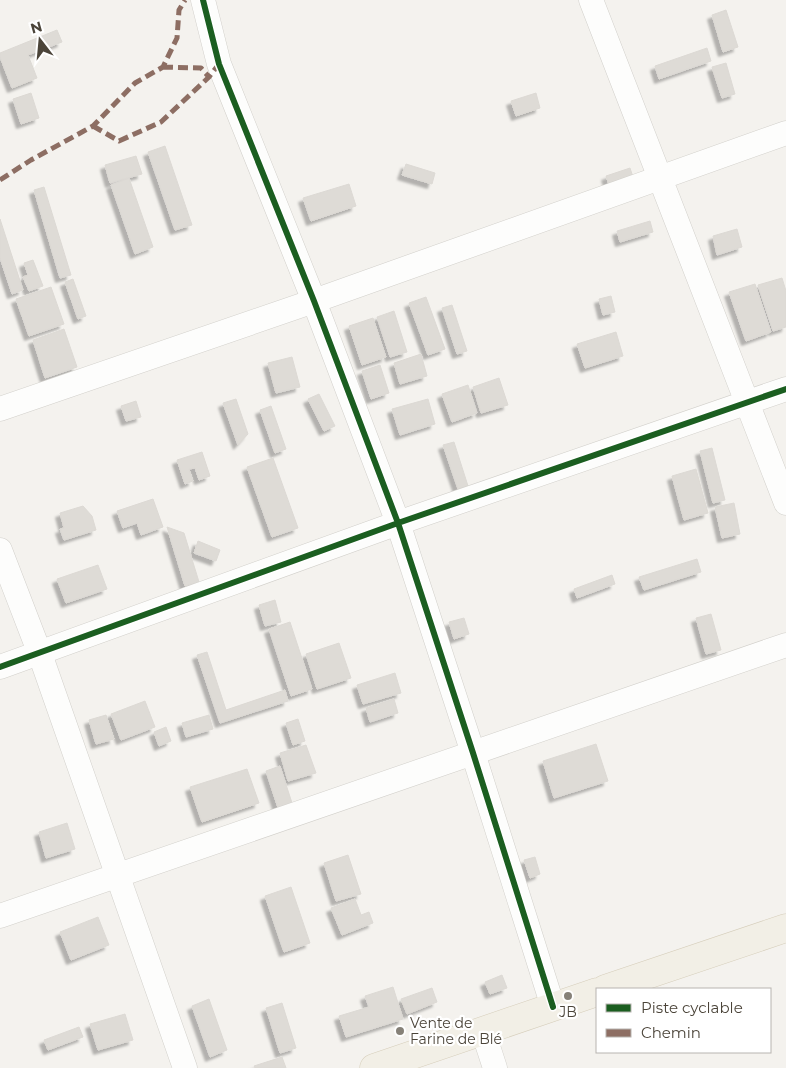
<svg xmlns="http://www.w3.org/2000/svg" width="786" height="1068" font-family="Montserrat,sans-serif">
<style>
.building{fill:#dedbd6;stroke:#dcd9d4;filter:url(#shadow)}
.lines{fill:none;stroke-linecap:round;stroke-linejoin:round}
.minor-casing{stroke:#d2d0cb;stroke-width:25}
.major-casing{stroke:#d6cebb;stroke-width:29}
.minor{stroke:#fdfdfc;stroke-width:24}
.major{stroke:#f2efe6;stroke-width:28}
.quiet{stroke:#8d6e63;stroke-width:5;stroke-dasharray:10 5;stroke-linecap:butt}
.cycleway-casing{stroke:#fff;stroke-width:9}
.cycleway{stroke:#1b5e20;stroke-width:6}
.poi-dot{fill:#868178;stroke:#fff;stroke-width:2}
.labels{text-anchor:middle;stroke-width:4.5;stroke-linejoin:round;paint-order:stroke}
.poi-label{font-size:14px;fill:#4b4439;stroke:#fff}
</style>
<defs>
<filter id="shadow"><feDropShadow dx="-4.5" dy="4.5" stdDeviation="1" flood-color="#0004"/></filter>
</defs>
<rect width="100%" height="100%" fill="#f4f2ee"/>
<!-- building -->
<path class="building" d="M726,10L738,47L723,52L712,15Z
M57,30L62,42L28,55L37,78L12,88L0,57V53Z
M707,48L711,61L659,79L655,66Z
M726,63L735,94L722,98L712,67Z
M31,93L39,118L21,124L13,99Z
M536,93L540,108L516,116L511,101Z
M165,146L192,225L175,230L148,152Z
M136,156L142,174L110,183L105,165Z
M406,164L435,173L432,184L402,175Z
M630,168L634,180L610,188L606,176Z
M129,178L153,247L135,254L111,185Z
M349,184L356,206L311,221L303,198Z
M44,187L71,275L60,278L34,190Z
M0,219L23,290L12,294L0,258Z
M650,221L653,232L620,242L617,231Z
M737,229L742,247L717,255L713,236Z
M33,260L43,286L29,291L23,277L28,275L24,263Z
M782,278L786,291V327L773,331L758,285Z
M73,279L86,316L78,319L65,282Z
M755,284L771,332L746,341L729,292Z
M51,287L64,324L29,336L16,299Z
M611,296L615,312L603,315L599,299Z
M426,297L445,349L428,355L409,303Z
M452,305L467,351L457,354L442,308Z
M394,311L407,352L390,357L377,317Z
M373,318L386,357L362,365L349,326Z
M64,329L77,367L45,378L33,340Z
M616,332L623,356L585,368L577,344Z
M421,354L427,376L400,384L394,363Z
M292,357L300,387L276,393L268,363Z
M380,365L389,393L371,399L362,371Z
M499,378L508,405L481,413L473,387Z
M468,385L477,413L452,422L442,394Z
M319,394L335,426L324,431L308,399Z
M236,399L248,434L238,445L223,403Z
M428,399L435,424L400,435L392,409Z
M136,401L141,417L126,421L121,406Z
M271,406L286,449L275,453L260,410Z
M454,442L468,486L458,489L443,445Z
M712,448L725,500L713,503L700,451Z
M202,452L210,476L199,480L195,468L189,469L193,481L185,484L177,460Z
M273,458L298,528L272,537L247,467Z
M696,469L708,513L684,520L672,476Z
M153,499L163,527L141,535L137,523L123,528L117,511Z
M734,503L740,534L722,538L715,507Z
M83,506L92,516L96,530L64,540L60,529L64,528L60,513Z
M167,527L184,533L199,582L185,586Z
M198,541L220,550L216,561L194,553Z
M697,559L701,572L644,590L639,577Z
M98,565L107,589L66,603L57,579Z
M612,575L615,584L577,598L574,589Z
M275,600L281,622L265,626L259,605Z
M711,614L721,650L706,654L696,618Z
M464,618L469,634L454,639L449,622Z
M290,622L312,689L291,696L269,629Z
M339,643L351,678L317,689L306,654Z
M207,652L226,710L285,690L288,701L220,723L197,655Z
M395,673L401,693L363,704L357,685Z
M394,699L398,713L370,722L366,708Z
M145,701L155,727L121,740L111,714Z
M106,715L114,739L96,744L89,720Z
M209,715L213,729L186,737L182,723Z
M298,719L305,741L293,745L286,723Z
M166,727L171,741L159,746L154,732Z
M596,744L608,781L554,798L543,761Z
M306,745L316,773L288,781L280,753Z
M280,766L293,806L279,811L266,771Z
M247,769L259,803L202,822L190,787Z
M67,823L75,849L46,858L39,832Z
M348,855L361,894L336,901L324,863Z
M535,857L540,874L530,878L524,860Z
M291,887L310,943L284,952L265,896Z
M355,899L361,915L369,912L373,923L342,935L331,908Z
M98,917L109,945L71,960L60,932Z
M502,975L507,988L490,994L485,982Z
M393,987L403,1019L346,1037L339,1016L369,1007L365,996Z
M432,988L437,1002L407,1014L401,999Z
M209,999L227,1050L210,1057L192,1006Z
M282,1003L296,1048L280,1053L266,1008Z
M125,1014L133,1040L98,1050L90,1024Z
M79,1027L83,1037L48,1050L44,1040Z
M282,1057L286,1068H255L254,1066Z"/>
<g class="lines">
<!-- minor casing -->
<g class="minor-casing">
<path id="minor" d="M203,0L219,64L314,301L398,523L473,753L553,1007
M591,0L786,503
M0,409L314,301L786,133
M0,550L40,654L185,1068
M0,667L398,523L786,389
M0,916L786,645
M483,1031L495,1068"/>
</g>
<!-- major casing -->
<g class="major-casing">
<path id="major" d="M605,989L786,928
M374,1068L597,992"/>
</g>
<!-- minor -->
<use href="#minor" class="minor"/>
<!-- major -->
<use href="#major" class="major"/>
<!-- quiet -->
<path class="quiet" d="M163,67L201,68L209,77
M93,126L119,141L161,122L209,77L219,64
M0,180L31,160L93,126L135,83L163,67L177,38L179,10L185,0"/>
<!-- cycleway casing -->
<g class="cycleway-casing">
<path id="cycleway" d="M203,0L219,64L314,301L398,523L473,753L553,1007
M0,667L398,523L786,389"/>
</g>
<!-- cycleway -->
<use href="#cycleway" class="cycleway"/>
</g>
<!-- markers -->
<g class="poi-dot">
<circle cx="568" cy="996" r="5"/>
<circle cx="400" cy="1031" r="5"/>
</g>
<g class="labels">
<!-- poi labels -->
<g class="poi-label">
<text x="568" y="1017">JB</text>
<text x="410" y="1028" text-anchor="start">Vente de<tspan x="410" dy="16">Farine de Blé</tspan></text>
</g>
</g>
<!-- legend -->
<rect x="596" y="988" width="175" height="65" fill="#ffffff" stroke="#b7b4b0"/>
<rect x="606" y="1004" width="25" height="8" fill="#1b5e20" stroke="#b7b4b0"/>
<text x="641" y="1013" font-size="15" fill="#4b4439">Piste cyclable</text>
<rect x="606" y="1029" width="25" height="8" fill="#8d6e63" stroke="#b7b4b0"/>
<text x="641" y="1038" font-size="15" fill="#4b4439">Chemin</text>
<!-- north arrow -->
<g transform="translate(40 40) rotate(344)" stroke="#ffffff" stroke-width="4" paint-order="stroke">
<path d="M0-4L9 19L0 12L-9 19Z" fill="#4b4439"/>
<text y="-8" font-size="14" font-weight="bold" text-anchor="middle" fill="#4b4439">N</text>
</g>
</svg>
